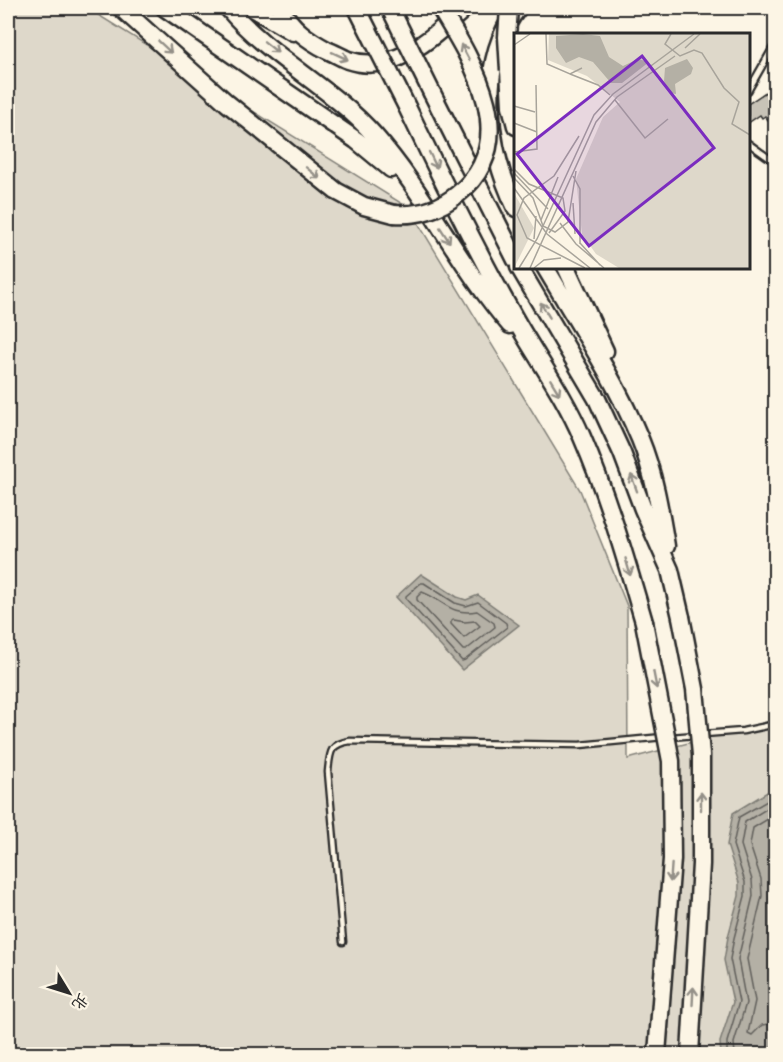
<svg xmlns="http://www.w3.org/2000/svg" width="783" height="1062" font-family="Caveat,'LXGW WenKai TC',sans-serif">
<style>
.green{fill:#ded8ca;stroke:#84827a;stroke-width:1.5}
.water{fill:#b4b0a5;stroke:#7d7b74;stroke-width:1.5}
.lines{fill:none;stroke-linecap:round;stroke-linejoin:round}
.shore{stroke:#62605c;stroke-width:1.5}
.building{fill:#c8c3b7;stroke:#2b2b2b;stroke-width:1.5}
.service-casing{stroke:#2b2b2b;stroke-width:9}
.trunk-casing{stroke:#2b2b2b;stroke-width:21}
.service{stroke:#fcf5e5;stroke-width:4.5}
.trunk{stroke:#fcf5e5;stroke-width:16}
.trunk-bridge-casing{stroke:#2b2b2b;stroke-width:21;stroke-linecap:butt}
.trunk-bridge{stroke:#fcf5e5;stroke-width:16}
.oneway{stroke:#949088}
.inset-road{fill:none;stroke:#a8a49b;stroke-width:1.5}
.view{fill:#7b2cbf;fill-opacity:0.15;stroke:#7b2cbf;stroke-width:3}
.inset-edge{fill:none;stroke:#2b2b2b;stroke-width:3}
</style>
<rect width="100%" height="100%" fill="#fcf5e5"/>
<filter id="ink" filterUnits="userSpaceOnUse"><feTurbulence type="fractalNoise" baseFrequency=".0167" numOctaves="2"/><feDisplacementMap in="SourceGraphic" scale="12" xChannelSelector="R" yChannelSelector="G"/><feConvolveMatrix kernelMatrix="1 2 1 2 8 2 1 2 1" color-interpolation-filters="sRGB"/></filter>
<g filter="url(#ink)">
<!-- green -->
<path class="green" d="M8,8L92,11L409,208L580,490L627,606L628,759L775,720V1054H8Z"/>
<!-- water -->
<path class="water" d="M421,574L457,597L466,600L478,595L519,625L462,670L396,597Z
M775,789V1042L766,1054H721L720,1042L733,1002L724,960L728,937L739,896V883L727,845L733,813L769,791Z"/>
<g class="lines">
<!-- shore -->
<path class="shore" d="M421,583H424L455,603L466,606L478,602L506,623L507,627L465,660L462,661L406,599V596Z
M422,592C444,600 450,616 477,611L494,623L495,627L466,650H463L417,600V597Z
M454,620L465,622L475,621L480,626L464,638L451,624V621Z
M776,814L753,828L750,845L761,879L762,896L747,959L755,1001L748,1033L752,1035L762,1025L776,1023
M727,1054V1042L739,1002L730,959L734,938L745,896V882L733,845L739,817L776,796
M735,1054L734,1043L746,1003L738,959L753,896L752,880L741,845L745,822L776,803"/>
</g>
<!-- building -->
<path class="building" d="M776,85V115L768,120L765,116L762,118L760,115L748,123V104Z"/>
<g class="lines">
<!-- service casing -->
<g class="service-casing">
<path id="service" d="M748,91L776,42
M748,143L776,163
M704,734L743,731L776,724
M671,737L696,735
M343,942L328,772C330,753 329,744 350,741L580,745L663,737"/>
</g>
<!-- trunk casing -->
<g class="trunk-casing">
<path id="trunk" d="M121,8L227,103L336,191L364,206L394,214
M165,8L356,140L391,169
M228,8C269,57 332,87 375,136C426,194 459,266 510,325
M252,8L293,32
M280,8C292,28 306,39 327,50C334,53 341,57 348,60C394,76 434,36 465,8
M509,70L511,106L516,126
M432,93L516,260
M407,107C440,176 473,244 510,310C533,353 563,392 582,437C608,497 626,560 644,622
M516,208C487,149 476,63 518,8
M519,267L597,399L622,453L643,509L670,570L681,617
M545,267C578,323 615,379 640,439C654,473 660,510 666,546
M566,267L605,351"/>
</g>
<!-- service -->
<use href="#service" class="service"/>
<!-- trunk -->
<use href="#trunk" class="trunk"/>
<!-- trunk-bridge casing -->
<g class="trunk-bridge-casing">
<path id="trunk-bridge" d="M357,8L407,107
M390,8L432,93
M509,70L507,37L509,8
M394,214C417,216 440,209 458,194C523,141 473,62 440,8
M681,617L695,689L701,755V864L690,1054
M644,622L671,761L672,859L657,1054"/>
</g>
<!-- trunk-bridge -->
<use href="#trunk-bridge" class="trunk-bridge"/>
</g>
<!-- one-way arrows -->
<defs><path id="oneway-shaft" d="M-6 0H5M1.5-3L5.5 0L1.5 3" fill="none" stroke-width="1.6" stroke-linecap="round" stroke-linejoin="round" transform="scale(1.5)"/></defs>
<g class="oneway">
<use href="#oneway-shaft" transform="translate(165 47) rotate(43)"/>
<use href="#oneway-shaft" transform="translate(271 47) rotate(39)"/>
<use href="#oneway-shaft" transform="translate(465 52) rotate(-118)"/>
<use href="#oneway-shaft" transform="translate(340 56) rotate(25)"/>
<use href="#oneway-shaft" transform="translate(433 160) rotate(64)"/>
<use href="#oneway-shaft" transform="translate(313 173) rotate(39)"/>
<use href="#oneway-shaft" transform="translate(445 235) rotate(57)"/>
<use href="#oneway-shaft" transform="translate(545 310) rotate(-121)"/>
<use href="#oneway-shaft" transform="translate(555 387) rotate(59)"/>
<use href="#oneway-shaft" transform="translate(634 483) rotate(-110)"/>
<use href="#oneway-shaft" transform="translate(628 567) rotate(74)"/>
<use href="#oneway-shaft" transform="translate(655 680) rotate(79)"/>
<use href="#oneway-shaft" transform="translate(701 801) rotate(-90)"/>
<use href="#oneway-shaft" transform="translate(671 873) rotate(94)"/>
<use href="#oneway-shaft" transform="translate(693 996) rotate(-87)"/>
</g>
</g>
<!-- overview -->
<g transform="translate(514 33)">
<rect width="236" height="236" fill="#fcf5e5"/>
<path d="M35,1H235V235H105L82,221L68,201L62,146L89,84L106,69L73,43L34,27ZM0,160L20,195L0,235Z" fill="#ded8ca"/>
<path d="M69,1L86,3L95,24L109,33L124,26L135,29L108,50H97L79,29L65,24L52,30L42,15V3ZM173,26L179,35L177,41L161,51L162,61L156,60L150,48L151,35Z" fill="#b4b0a5"/>
<path class="inset-road" d="M32,1L33,31L56,41L68,35M157,1L151,11L166,23L180,17L188,20L210,55L225,69L218,91L236,102M0,12L16,1M171,15L186,1M56,41L84,52L96,62M101,67L131,105L154,86M0,73L21,79M0,90L23,99M65,103L40,143L10,165L3,182L13,205L71,235M0,119L23,116L22,52M0,136L15,151L49,165L51,178L35,200M0,140L34,176M59,143L66,156V211M0,145L19,165L29,193L41,199L54,189L62,138M0,155L33,201L76,235M59,170L61,201M27,187L44,144M46,190L62,211L90,235M20,206L22,183M66,210L86,232M5,235L23,206L80,82L99,61L180,1M16,235L82,89L103,64L161,23M20,235L30,227L47,225"/>
<path class="view" d="M128,23L200,115L75,213L3,121Z"/>
<rect width="236" height="236" class="inset-edge"/>
</g>
<!-- margin -->
<rect width="783" height="1062" fill="none" stroke="#fcf5e5" stroke-width="30"/>
<rect x="15" y="15" width="753" height="1032" fill="none" stroke="#2b2b2b" stroke-width="2" filter="url(#ink)"/>
<!-- north arrow -->
<g transform="translate(69 993) rotate(128)" stroke="#fcf5e5" stroke-width="4.5" paint-order="stroke">
<path d="M0-4.5L10 22L0 15L-10 22Z" fill="#2b2b2b"/>
<text y="-9" font-size="16" font-weight="bold" text-anchor="middle" fill="#2b2b2b">北</text>
</g>
</svg>
